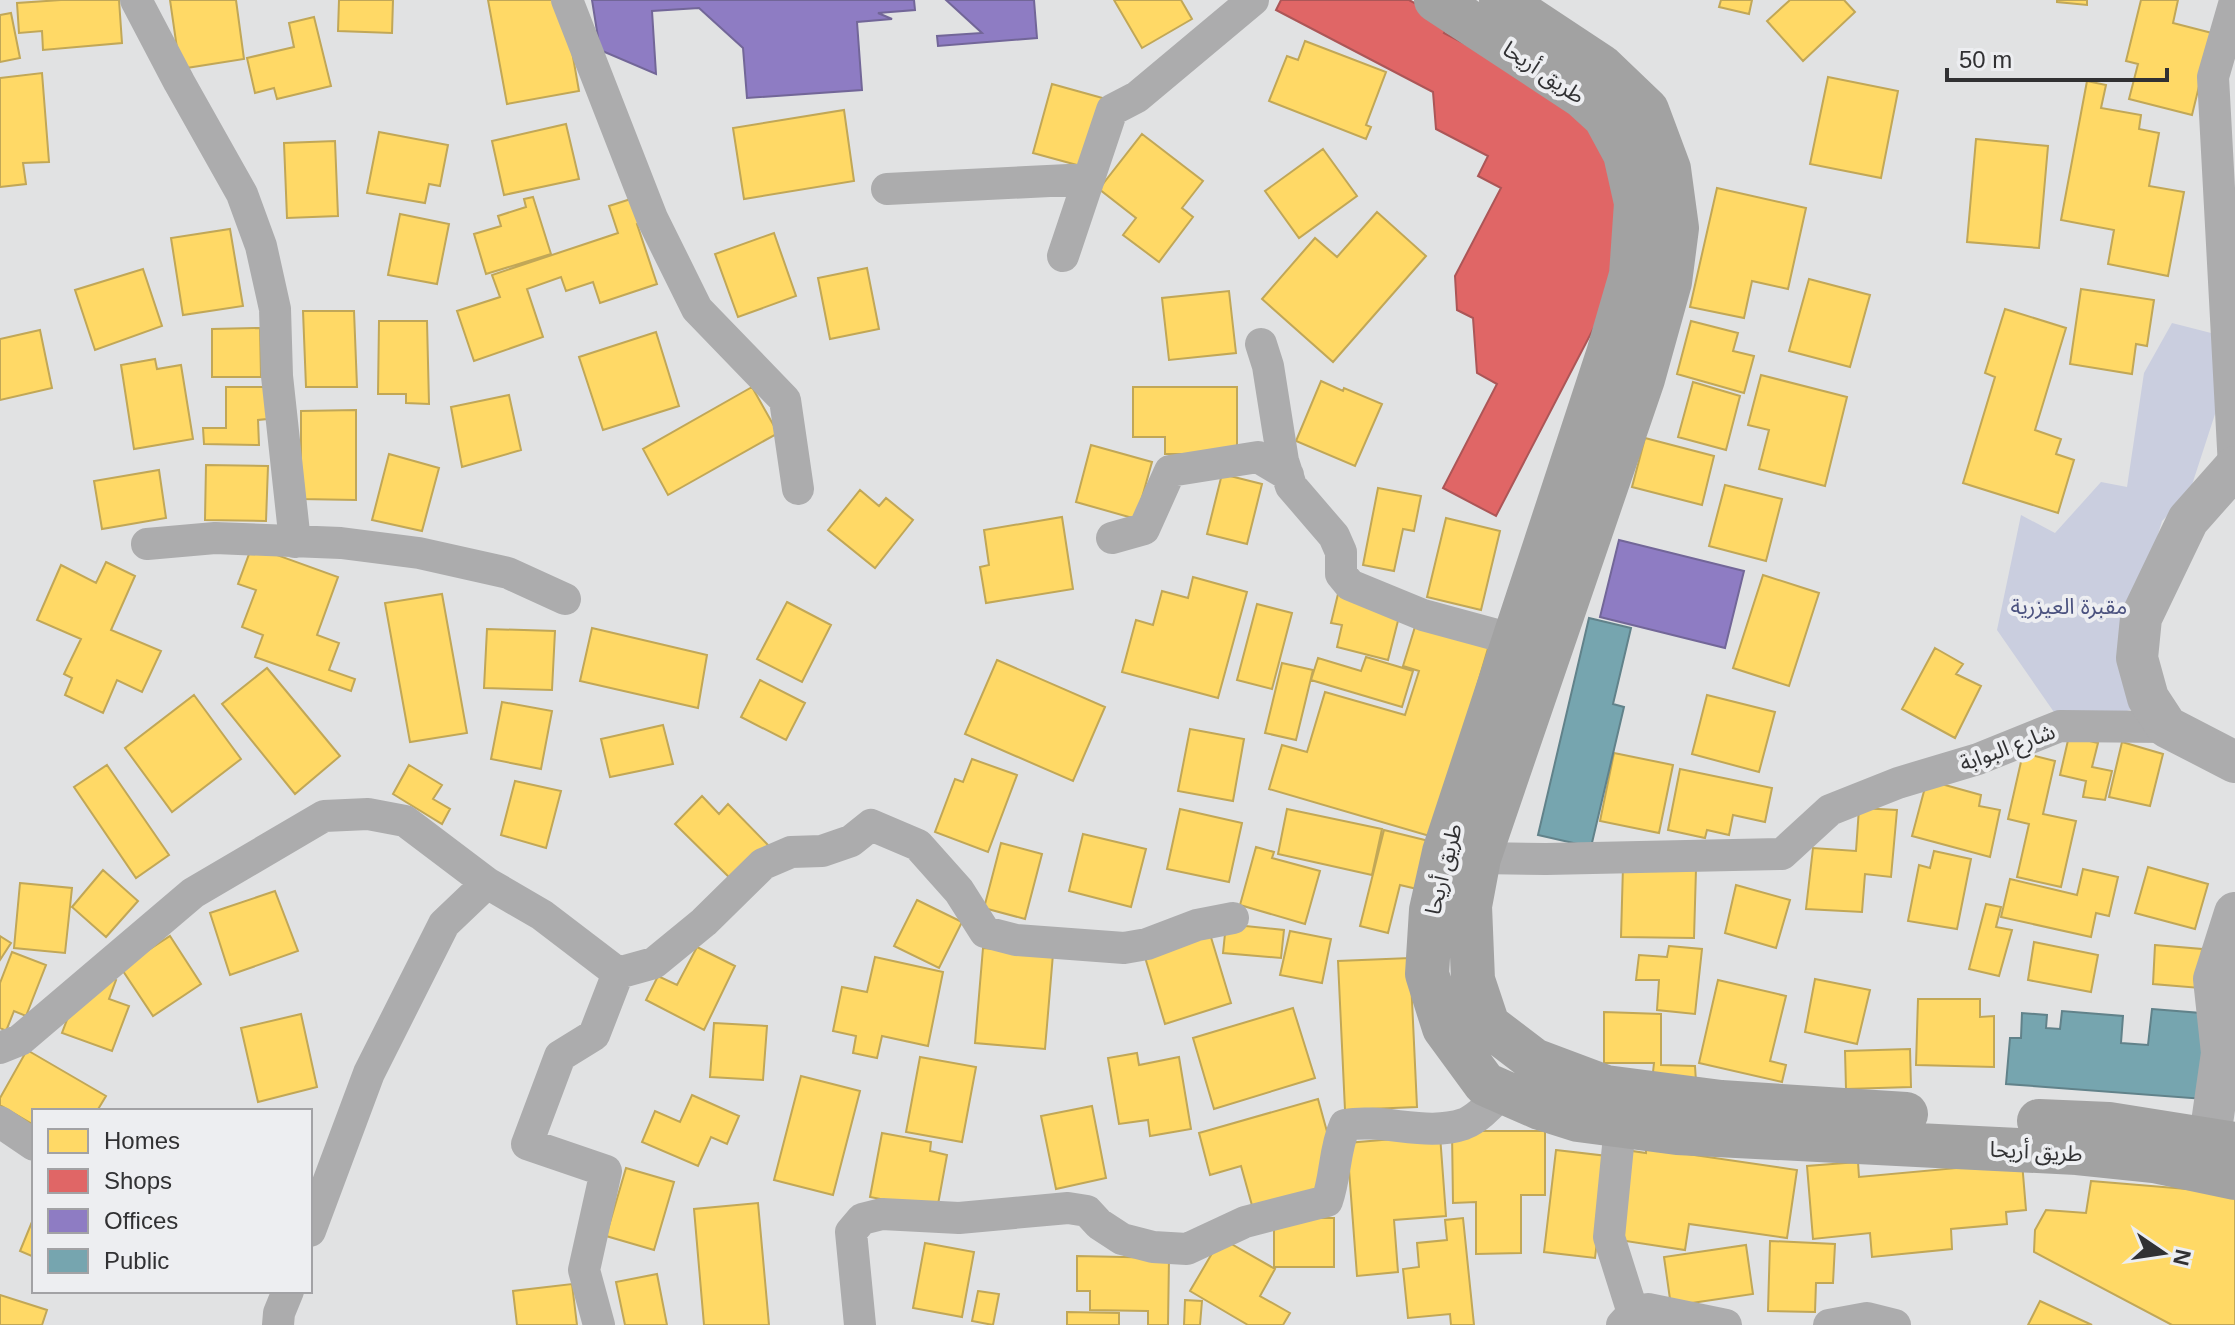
<svg xmlns="http://www.w3.org/2000/svg" width="2235" height="1325" font-family="Arial,'Noto Sans Arabic',sans-serif">
<style>
.green{fill:#cacedf}
.homes{fill:#ffd966;stroke:#c1a757;stroke-width:2}
.shops{fill:#e06666;stroke:#ac5657;stroke-width:2}
.offices{fill:#8e7cc3;stroke:#726698;stroke-width:2}
.public{fill:#76a5af;stroke:#61828a;stroke-width:2}
.lines{fill:none;stroke-linecap:round;stroke-linejoin:round}
.minor{stroke:#acacad;stroke-width:32}
.tertiary{stroke:#acacad;stroke-width:42}
.secondary{stroke:#a2a2a2;stroke-width:44}
.labels{text-anchor:middle;stroke-width:8;stroke-linejoin:round;paint-order:stroke}
.street-label{font-size:22px;fill:#313133;stroke:#edeef1}
.park-label{font-size:22px;fill:#4b527f;stroke:#edeef1}
</style>
<rect width="100%" height="100%" fill="#e1e2e3"/>
<!-- green -->
<path class="green" d="M2172,323L2215,334L2217,408L2189,494L2162,521L2131,626L2141,706L2104,719L2056,715L1997,630L2021,515L2055,533L2101,482L2127,487L2144,373Z"/>
<!-- homes -->
<path class="homes" d="M61,0H119L122,43L43,50L42,31L19,33L17,3Z
M170,0H236L244,59L180,69Z
M339,0H393L392,33L338,31Z
M488,0H563L579,91L507,104Z
M1114,0H1181L1192,19L1142,48Z
M1721,0H1752L1749,14L1719,7Z
M1790,0H1844L1855,12L1803,61L1767,21Z
M2057,0H2087V5L2057,2Z
M2141,0H2178L2173,23L2212,33L2192,115L2129,99L2138,64L2126,61Z
M11,13L20,58L0,62V15Z
M314,17L331,86L277,99L274,88L255,93L247,58L294,47L289,23Z
M1305,41L1386,72L1366,125L1371,127L1366,139L1269,101L1287,56L1298,60Z
M42,73L49,162L23,163L26,184L0,187V78Z
M1828,77L1898,91L1881,178L1810,164Z
M2087,81L2106,85L2101,108L2141,115L2139,129L2159,133L2149,186L2184,192L2168,276L2108,264L2114,230L2061,220Z
M1052,84L1106,99L1088,168L1033,153Z
M844,110L854,181L744,199L733,128Z
M566,124L579,179L504,195L492,141Z
M379,132L448,145L440,186L429,184L425,203L367,193Z
M1142,134L1203,181L1182,208L1193,217L1159,262L1123,235L1136,218L1099,189Z
M1976,139L2048,146L2039,248L1967,242Z
M335,141L338,216L287,218L284,143Z
M1323,149L1357,196L1299,238L1265,191Z
M1717,188L1806,208L1788,289L1752,281L1744,318L1690,307Z
M640,196L648,220L637,224L657,284L600,303L593,282L566,291L561,277L527,289L543,337L474,361L457,311L500,297L492,275L618,233L609,206Z
M533,197L551,254L486,274L474,234L501,226L498,216L526,207L524,199Z
M1377,212L1426,256L1333,362L1262,299L1315,238L1337,257Z
M400,214L449,224L437,284L388,275Z
M230,229L243,306L183,315L171,238Z
M774,233L796,296L738,317L715,254Z
M867,268L879,329L830,339L818,278Z
M143,269L162,326L95,350L75,290Z
M1809,279L1870,295L1850,367L1789,351Z
M2081,289L2154,300L2147,346L2136,344L2132,374L2070,364Z
M1229,291L1236,353L1169,360L1162,298Z
M2005,309L2066,328L2035,430L2061,439L2056,454L2074,460L2058,513L1963,483L1995,377L1985,373Z
M303,311H354L357,387H306Z
M379,321H427L429,404L406,403V394H378Z
M1691,321L1738,333L1733,351L1754,356L1744,393L1677,374Z
M260,328L261,377H212V329Z
M40,330L52,388L0,400V339Z
M656,332L679,406L603,430L579,357Z
M155,359L157,369L181,365L193,439L134,449L121,365Z
M1761,375L1847,397L1825,486L1759,469L1769,430L1748,425Z
M1321,381L1343,391L1344,388L1382,404L1355,466L1296,441Z
M1693,382L1740,396L1726,450L1678,437Z
M226,387H267V419L258,420L259,445L204,444L203,428H226Z
M752,387L778,433L668,495L643,449Z
M1133,387H1237V454H1165V437H1133Z
M509,395L521,450L462,467L451,407Z
M356,410V500L301,499V411Z
M1645,438L1714,456L1702,505L1632,487Z
M1091,445L1152,462L1136,519L1076,502Z
M389,454L439,468L422,531L372,520Z
M206,465L268,466L266,521L205,520Z
M159,470L166,518L102,529L94,481Z
M1222,474L1262,484L1247,544L1207,534Z
M1725,485L1782,499L1766,561L1709,546Z
M1378,488L1421,496L1414,531L1403,529L1394,571L1363,565Z
M860,490L879,506L886,498L913,520L875,568L828,530Z
M1062,517L1073,589L986,603L980,567L989,565L984,530Z
M1446,518L1500,531L1481,610L1427,597Z
M252,546L338,577L317,635L339,643L329,670L355,679L351,691L255,657L263,635L242,627L256,590L238,584Z
M106,562L135,576L111,630L161,651L142,692L117,680L103,713L65,695L72,678L64,674L81,639L37,620L61,565L96,583Z
M1763,575L1819,593L1789,686L1733,668Z
M1193,577L1247,592L1218,698L1122,672L1136,620L1153,625L1162,591L1188,598Z
M442,594L467,733L410,742L385,603Z
M1338,594L1401,609L1388,660L1337,647L1342,625L1331,623Z
M787,602L831,625L802,682L757,659Z
M1257,604L1292,613L1272,689L1237,680Z
M1418,617L1491,638L1433,837L1269,789L1282,745L1307,752L1325,692L1405,715L1419,671L1403,666Z
M592,628L707,655L698,708L580,681Z
M487,629L555,631L552,690L484,688Z
M1935,648L1963,664L1956,674L1981,686L1955,738L1902,709Z
M1366,657L1413,671L1402,707L1311,680L1318,658L1361,671Z
M997,660L1105,707L1073,781L965,734Z
M1282,663L1313,670L1296,740L1265,733Z
M267,668L340,756L295,794L222,704Z
M760,680L805,703L786,740L741,717Z
M194,695L241,759L172,812L125,748Z
M1707,695L1775,712L1759,772L1692,754Z
M502,702L552,711L541,769L491,759Z
M663,725L673,764L610,777L601,739Z
M1190,729L1244,739L1233,801L1178,791Z
M2069,736L2098,743L2092,767L2112,771L2105,800L2083,797L2086,781L2060,775Z
M2122,742L2163,754L2150,806L2109,797Z
M1614,753L1673,765L1659,833L1600,821Z
M2023,753L2055,761L2043,814L2076,821L2061,887L2017,877L2029,824L2008,819Z
M972,759L1017,775L988,852L935,832L955,779L963,782Z
M107,765L169,855L136,878L74,787Z
M409,765L442,785L433,799L450,809L442,824L393,794Z
M1680,769L1772,788L1765,822L1733,815L1729,835L1707,830L1705,838L1668,830Z
M1927,780L1981,795L1979,806L2000,810L1990,857L1912,836Z
M515,781L561,791L546,848L501,835Z
M702,796L719,814L728,804L769,846L733,881L675,824Z
M1859,808L1897,810L1891,877L1865,874L1862,912L1806,909L1813,848L1856,851Z
M1180,809L1242,823L1229,882L1167,869Z
M1287,809L1382,829L1372,875L1278,854Z
M1384,830L1429,841L1417,889L1400,885L1388,933L1360,926Z
M1083,834L1146,849L1131,907L1069,891Z
M1001,843L1042,854L1025,919L984,908Z
M1256,847L1274,852L1272,858L1320,871L1305,924L1240,905Z
M1934,851L1971,859L1957,929L1908,921L1919,865L1930,868Z
M1623,866L1696,869L1694,938L1621,937Z
M2148,867L2208,884L2195,929L2135,913Z
M2083,869L2118,877L2109,916L2096,913L2091,937L2001,917L2010,879L2077,895Z
M103,870L138,901L106,937L72,907Z
M20,883L72,888L65,953L14,948Z
M1736,885L1790,900L1776,948L1725,933Z
M275,891L298,951L230,975L210,913Z
M917,900L962,922L939,968L894,946Z
M1986,904L2001,907L1996,927L2012,930L1999,976L1969,969Z
M1226,924L1284,930L1281,958L1223,953Z
M1290,931L1331,939L1322,983L1280,975Z
M1210,934L1231,1003L1165,1024L1144,954Z
M0,936L11,943L0,960Z
M170,936L201,984L153,1016L121,968Z
M2034,942L2098,955L2091,992L2028,980Z
M2155,945L2202,949L2200,988L2153,984Z
M1669,946L1702,949L1695,1014L1657,1010L1659,980H1636L1639,955L1667,957Z
M697,947L735,966L704,1030L646,1000L658,976L677,985Z
M983,948L1053,954L1045,1049L975,1043Z
M12,952L46,965L26,1016L14,1011L6,1031L0,1028V983Z
M875,957L943,972L928,1046L882,1036L877,1058L853,1053L856,1036L833,1031L842,987L867,992Z
M1410,958L1417,1107L1345,1110L1338,961Z
M86,969L116,980L109,999L129,1006L112,1051L62,1033Z
M1815,979L1870,990L1857,1044L1805,1032Z
M1718,980L1786,996L1770,1061L1786,1065L1782,1082L1699,1063Z
M1918,999H1980V1017L1994,1016V1067L1916,1065Z
M1293,1008L1315,1078L1214,1109L1193,1038Z
M1604,1012L1661,1014V1065L1695,1066L1696,1082L1652,1081L1654,1063H1604Z
M301,1014L317,1087L258,1102L241,1028Z
M714,1023L767,1026L763,1080L710,1077Z
M1910,1049L1911,1087L1846,1089L1845,1051Z
M27,1050L106,1096L97,1111H34V1125L0,1105V1098Z
M1137,1053L1139,1065L1179,1057L1191,1129L1150,1136L1148,1120L1119,1124L1108,1058Z
M920,1057L976,1067L962,1142L906,1132Z
M801,1076L860,1091L833,1195L774,1180Z
M692,1095L739,1116L727,1144L711,1137L698,1166L642,1142L655,1111L680,1122Z
M1318,1099L1331,1146L1329,1188L1253,1209L1241,1166L1210,1175L1199,1133Z
M1092,1106L1106,1178L1056,1189L1041,1116Z
M1452,1131H1545V1195H1521V1253L1476,1254V1202L1453,1203Z
M882,1133L931,1142L930,1151L947,1155L937,1210L870,1197Z
M1440,1135L1446,1216L1394,1220L1398,1272L1357,1276L1347,1143Z
M1646,1148L1797,1170L1787,1238L1689,1224L1685,1250L1619,1240L1632,1151L1646,1153Z
M1556,1150L1607,1156L1595,1258L1544,1252Z
M1858,1162L1859,1177L2022,1162L2026,1210L2006,1212L2007,1224L1951,1229L1952,1249L1872,1257L1870,1233L1813,1239L1807,1166Z
M626,1168L674,1182L654,1250L606,1236Z
M2091,1181L2235,1193V1325H2172L2034,1252L2035,1230L2046,1210L2086,1213Z
M758,1203L769,1325H704L694,1209Z
M34,1217V1257L20,1251Z
M1274,1218H1334V1267H1274Z
M1463,1218L1474,1325H1451L1450,1314L1408,1318L1403,1269L1419,1267L1417,1243L1447,1240L1445,1220Z
M1221,1238L1275,1269L1260,1296L1290,1313L1283,1325H1248L1190,1291Z
M1770,1241L1835,1244L1833,1283H1816L1815,1312L1768,1311Z
M925,1243L974,1252L962,1317L913,1308Z
M1746,1245L1753,1294L1671,1306L1664,1257Z
M1077,1256L1169,1258L1168,1325H1148V1311L1090,1310V1291H1077Z
M657,1274L667,1325H625L616,1282Z
M572,1284L577,1325H517L513,1291Z
M978,1291L999,1294L993,1325L972,1321Z
M0,1295L47,1310L42,1325H0Z
M1185,1300L1202,1301L1200,1325H1184Z
M2040,1301L2092,1325H2028Z
M1067,1312L1119,1313V1325H1067Z"/>
<!-- shops -->
<path class="shops" d="M1281,0H1409L1450,22L1444,33L1527,76L1586,125L1608,152L1627,264L1496,516L1443,488L1497,384L1477,373L1473,318L1457,310L1455,276L1501,188L1478,176L1488,156L1436,129L1433,92L1276,10Z"/>
<!-- offices -->
<path class="offices" d="M592,0H914L915,10L878,13L892,19L857,22L862,90L747,98L743,48L699,8L652,11L656,74L600,50Z
M946,0H1034L1037,38L938,46L937,36L982,33Z
M1619,540L1744,571L1725,648L1600,617Z"/>
<!-- public -->
<path class="public" d="M1589,618L1631,628L1613,704L1624,707L1591,847L1538,835Z
M2152,1009L2213,1014L2204,1099L2006,1084L2010,1038H2021L2022,1013L2047,1015L2046,1028L2060,1029L2062,1011L2123,1016L2121,1043L2148,1045Z"/>
<g class="lines">
<!-- minor -->
<path class="minor" d="M136,0L179,82L242,194L261,246L275,309L277,376L295,542
M567,0L652,218L697,309L785,400L798,489
M887,189L1089,179
M1063,256L1112,110L1137,97L1253,0
M1261,344L1268,366L1283,461L1291,486L1334,536L1341,552V574L1350,585L1423,615L1515,640
M2234,467L2213,77L2235,1
M1112,538L1144,529L1170,471L1258,457L1288,475
M147,544L215,538L341,543L419,553L508,573L565,599
M1459,854L1479,858L1546,859L1782,854L1830,810L1898,783L1978,759L2060,726L2167,727
M0,1048L20,1040L193,893L324,816L368,814L405,821L487,883L542,915L618,973L654,963L704,922L763,864L791,852L822,851L851,841L871,825L918,845L959,891L985,932L1016,940L1124,948L1147,944L1197,925L1233,918
M0,1122L34,1145
M1620,1126L1609,1237L1633,1313L1622,1325
M310,1231L369,1073L444,924L487,883
M1633,1313L1648,1309L1726,1325
M278,1325L279,1313L288,1291
M599,1325L584,1270L606,1171L527,1144L560,1056L594,1035L618,973
M860,1325L851,1232L862,1219L882,1214L959,1218L1068,1208L1087,1211L1099,1224L1122,1239L1153,1247L1187,1249L1245,1222L1327,1201C1336,1176 1334,1150 1345,1125C1384,1118 1426,1137 1464,1124C1479,1118 1492,1103 1503,1092
M1829,1325L1867,1318L1895,1325"/>
<!-- tertiary -->
<path class="tertiary" d="M2235,467L2188,520L2141,618L2137,658L2148,698L2167,727L2235,762
M2205,1172L2222,1053L2214,979L2235,913"/>
<!-- secondary -->
<path class="secondary" d="M1436,0L1582,96L1605,117L1625,154L1636,203L1631,275L1608,354L1444,852L1431,910L1427,974L1444,1028L1485,1084L1540,1108L1578,1120L1677,1133L2077,1153L2154,1161L2235,1178
M1501,0L1601,66L1647,110L1669,169L1677,228L1670,282L1643,379L1479,858L1470,906L1473,980L1488,1025L1534,1060L1606,1087L1721,1102L1906,1114
M2039,1121L2109,1124L2235,1144"/>
</g>
<g class="labels">
<!-- street labels -->
<g class="street-label">
<text transform="translate(1544 72) rotate(34)" y="8">طريق أريحا</text>
<text transform="translate(2007 747) rotate(-20)" y="8">شارع البوابة</text>
<text transform="translate(1443 869) rotate(-76)" y="8">طريق أريحا</text>
<text transform="translate(2036 1151) rotate(3)" y="8">طريق أريحا</text>
</g>
<!-- park labels -->
<g class="park-label">
<text x="2069" y="614">مقبرة العيزرية</text>
</g>
</g>
<!-- legend -->
<rect x="32" y="1109" width="280" height="184" fill="#edeef1" stroke="#a2a2a5" stroke-width="2"/>
<rect x="48" y="1129" width="40" height="24" fill="#ffd966" stroke="#a2a2a5" stroke-width="2"/>
<text x="104" y="1149" font-size="24" fill="#313133">Homes</text>
<rect x="48" y="1169" width="40" height="24" fill="#e06666" stroke="#a2a2a5" stroke-width="2"/>
<text x="104" y="1189" font-size="24" fill="#313133">Shops</text>
<rect x="48" y="1209" width="40" height="24" fill="#8e7cc3" stroke="#a2a2a5" stroke-width="2"/>
<text x="104" y="1229" font-size="24" fill="#313133">Offices</text>
<rect x="48" y="1249" width="40" height="24" fill="#76a5af" stroke="#a2a2a5" stroke-width="2"/>
<text x="104" y="1269" font-size="24" fill="#313133">Public</text>
<!-- north arrow -->
<g transform="translate(2163 1253) rotate(103)" stroke="#edeef1" stroke-width="6" paint-order="stroke">
<path d="M0-6L14 30L0 20L-14 30Z" fill="#313133"/>
<text y="-12" font-size="22" font-weight="bold" text-anchor="middle" fill="#313133">N</text>
</g>
<!-- scale -->
<path d="M1947 68v12h220v-12" fill="none" stroke="#313133" stroke-width="4"/>
<text x="1959" y="68" font-size="24" fill="#313133" stroke="#edeef1" stroke-width="6" paint-order="stroke">50 m</text>
</svg>
